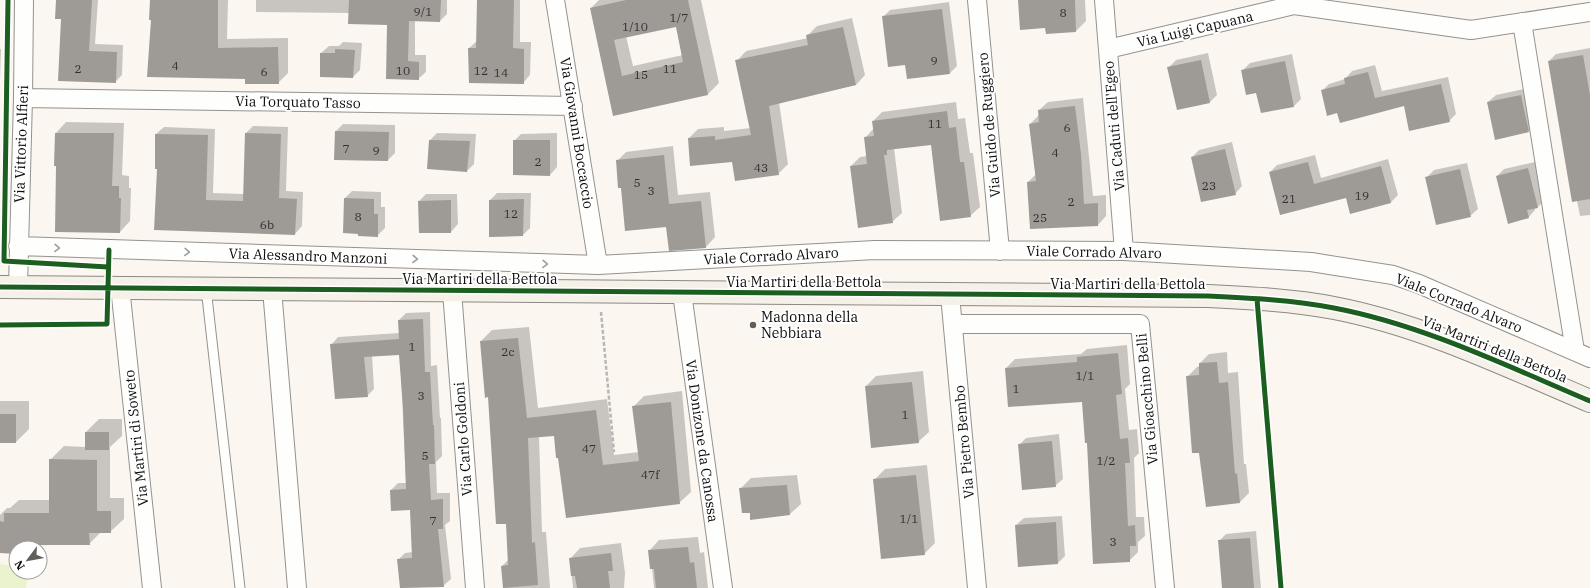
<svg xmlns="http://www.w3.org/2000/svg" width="1590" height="588" font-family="'IBM Plex Serif',serif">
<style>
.green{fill:#eaf2ce}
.shadow{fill:#0003;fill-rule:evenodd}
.building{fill:#9e9a96;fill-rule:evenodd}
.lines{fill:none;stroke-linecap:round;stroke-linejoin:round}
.lane-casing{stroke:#94928f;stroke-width:11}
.street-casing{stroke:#94928f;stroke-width:20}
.secondary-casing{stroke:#8b8986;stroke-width:24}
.path{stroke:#b8b7b6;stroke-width:2.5;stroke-dasharray:4 2;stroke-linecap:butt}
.lane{stroke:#fefefd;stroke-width:9}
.street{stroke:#fefefd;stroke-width:18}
.secondary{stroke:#f5f1e8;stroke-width:22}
.cycleway-casing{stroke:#fff;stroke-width:8}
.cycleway{stroke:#1b5e20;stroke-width:5}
.oneway{stroke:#9e9e9d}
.poi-dot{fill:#605f5c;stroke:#fff;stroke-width:1.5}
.labels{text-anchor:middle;stroke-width:4;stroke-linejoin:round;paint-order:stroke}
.number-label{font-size:12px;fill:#31302f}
.street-label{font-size:14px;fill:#0d0d0d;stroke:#fff}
.poi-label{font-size:14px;fill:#0d0d0d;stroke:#fff;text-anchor:start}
</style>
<rect width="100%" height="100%" fill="#fbf7f0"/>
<!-- green -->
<path class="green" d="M0,564L16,566V572H28L26,588H0Z"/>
<!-- shadow -->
<path class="shadow" d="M57,0H98L95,44L123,45L122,75L115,82L59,80L62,18Z
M151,0H228L227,39L288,38V73L278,83L246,78L152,19Z
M256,0H447V14L440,21L415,20V55H426V72L418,79L387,78L388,24L349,13L256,12Z
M478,0H520V42H531L530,75L523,83L469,48L477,41Z
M599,0H701L719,83L708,94L614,114L591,8ZM677,26L683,55L633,66L626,36Z
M1019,0H1085L1086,21L1076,31L1046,27Z
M949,2L957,66L950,73L906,64L883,17L890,10Z
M852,18L865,75L856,85L779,102L788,164L778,174L733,161L689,138L698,129L724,127V131L751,128L737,61L746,51L808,38L807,36L817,26Z
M343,42L362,43L360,70L353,77L321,53L329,46H339Z
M1590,48V215L1580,216L1549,61L1556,54Z
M0,49H1L0,79Z
M1208,53L1217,95L1210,102L1178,109L1169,67L1176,60Z
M1292,54L1301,99L1294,106L1261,112L1257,92L1243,70L1250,63Z
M1375,65L1382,91L1448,77L1456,114L1449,121L1405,105L1338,112L1322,91L1329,84L1345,79L1352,71Z
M1528,88L1536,124L1529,131L1488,102L1496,95Z
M1083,98L1093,196L1106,195V216L1098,225L1028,182L1036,174L1030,124L1039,115V110L1048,102Z
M956,102L958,119L965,118L970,153H973L980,207L970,216L931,144L894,148L902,213L892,222L851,166L860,157L867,156L865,138L874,128L873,121L882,112Z
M66,122L124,123L122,175L129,176V188H131L130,221L120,232L57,165L56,133Z
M343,124L395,125V153L388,160L336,131Z
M253,126L288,127L286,191L303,192L302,226L295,234L155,229L158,168L156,134L164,127L215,129L213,193L244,194L246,133Z
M437,133L476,134L474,164L467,171L430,140Z
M557,133V167L550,175L514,141L521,134Z
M1232,142L1242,186L1235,194L1192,157L1199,150Z
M673,146L678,195L710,192L715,237L706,247L667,226L622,187L617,161L626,152Z
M1315,155L1321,178L1388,159L1398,195L1391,202L1351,212L1347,197L1270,172L1277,165Z
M1535,162L1545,199L1538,207H1535V210L1528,218L1497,176L1504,169Z
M1467,163L1478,209L1470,216L1426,178L1434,170Z
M352,191L381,192V207H385V228L377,236L345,198Z
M497,193H531L530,228L523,235L490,200Z
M426,194H457L458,224L451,232L419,201Z
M430,312L431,366L437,365L440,418H441L442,456L436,462L437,493H450V521L445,525L451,579L443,586L401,588L398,560L405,553L413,552L411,509L391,490L398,483H406L400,354L372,355L374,389L367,396L331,345L338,337L399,333V320L406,313Z
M529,327L538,408L607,399L614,455L639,452L633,407L644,396L682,391L691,492L679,503L559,457L555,435L539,436L542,532H546L550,588H504L502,566L509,559L507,523L481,341L492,330Z
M1127,345L1130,384L1125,389L1129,430L1137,429L1139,453L1134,458L1136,517H1144L1145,536L1138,542V552L1129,561L1088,442L1083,401L1006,368L1015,359L1081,354L1087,349Z
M1227,352L1228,373L1238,372L1244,464H1246L1249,493L1240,502L1200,452L1187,377L1197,367L1200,366V363L1209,354Z
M923,371L929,432L918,442L866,386L876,376Z
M0,401H29V429L16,442H0Z
M99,419H122V436L110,447V498H124V519L110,532H101L89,544H34L28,545L25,548H16V553L0,552V515L7,508H10L19,500H50V460L64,446L86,447V432Z
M1059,434L1063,479L1055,486L1019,445L1026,438Z
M927,465L935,543L924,554L874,480L885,469Z
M797,475L801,504L790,514L751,518V511L740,489L751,478Z
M1062,516L1065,556L1058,563L1016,525L1024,518Z
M1256,531L1261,588H1223L1219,541L1226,534Z
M698,537L700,553L704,552L708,588H654L652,568L649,551L659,540Z
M621,543L625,573L624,588H573L570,559L580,548Z"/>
<!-- building -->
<path class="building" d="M56,0H92L89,51L117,52L116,83L58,81L61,19H55Z
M150,0H218V48L278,47L279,84H245V79L147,77L151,20H149Z
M349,0H441L440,22L409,21L408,61L419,62V80L386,79L387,25L348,24Z
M477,0H514L513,48L524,49V84L469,83L468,48H476Z
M626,0H688L708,95L613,116L590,8ZM676,27L683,62L622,76L614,40Z
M1018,0H1075L1076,32L1046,34L1045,28L1020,30Z
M942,9L950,74L907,79L905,65L888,67L882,16Z
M843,27L856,85L769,106L779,175L735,181L732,162L690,166L688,138L715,136V140L751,135L735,60L808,45L806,35Z
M335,49L355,50L353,78L320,77V53H335Z
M1583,55L1590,95V199L1572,202L1548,61Z
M1201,60L1210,103L1177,110L1167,67Z
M1285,61L1294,107L1261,113L1256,93L1246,95L1241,70Z
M1368,72L1375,98L1441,84L1450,122L1409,131L1404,106L1340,123L1337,113L1327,116L1321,90L1345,84L1344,78Z
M1521,95L1529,132L1495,140L1487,102Z
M1075,106L1081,154L1084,204L1098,203V226L1030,229L1027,182L1036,181L1029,124L1039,122L1038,110Z
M947,111L949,128L956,127L960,162H964L971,217L940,221L931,145L887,150V155H884L893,223L858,228L850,166L867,164L864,137L874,136L872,121Z
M335,131L389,132L388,161L334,160Z
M55,133H114L112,186H119V198H121L120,233L55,232L56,166H54Z
M245,133L281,134L279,198L297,199L295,235L154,230L157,169H155V134L208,135L206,200L243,201Z
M429,140L470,141L467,172L427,169Z
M513,140H550V176L513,175Z
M1225,149L1236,195L1201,202L1191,157Z
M664,155L669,204L701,201L706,248L669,251L666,227L625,231L621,188H618L616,160Z
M1308,162L1314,184L1381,166L1391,203L1350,214L1346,198L1280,215L1269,172Z
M1528,168L1538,208L1527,210L1529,218L1508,224L1496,176Z
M1460,169L1471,217L1436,225L1425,177Z
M344,198L374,199V214H378V237L358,236V234L343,233Z
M524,199L523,236L489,237V200Z
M451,200V233H419L418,201Z
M423,319L425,372H430L433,425H434L435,464H429L431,500L443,499V529H438L444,587L400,588L397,559L412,558L410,510L391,511L390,490L406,489L403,407L399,355L364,357L368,397L335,399L330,344L399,339L398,320Z
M518,338L527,418L596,410L603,465L639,461L632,406L671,402L680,504L566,518L558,458H556L554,436L528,438L532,543L535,542L538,585L503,588L501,566L508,565L506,524H496L488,397L485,398L480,341Z
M1118,353L1122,394L1116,395L1120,439L1128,438L1130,463H1125L1128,526L1135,525L1136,546H1130V562L1093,564L1087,443H1085L1082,402L1008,407L1005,368L1077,362V357Z
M1217,362L1219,383L1228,382L1235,474L1237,473L1240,503L1206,507L1199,453H1192L1186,376L1199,375V363Z
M912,382L919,443L871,448L865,386Z
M0,414H16V443H0Z
M85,432H109V450H85Z
M1052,441L1056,487L1022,490L1018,444Z
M49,459L97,460V511H111V533H89L90,545H33V546H21V548H16V554L0,553V521L4,522V513H49Z
M916,475L925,555L881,559L873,479Z
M787,485L790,515L750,520V513H742L739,488Z
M1056,522L1058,564L1018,567L1015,525Z
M1250,538L1254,588H1222L1218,540Z
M688,547L690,563L694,562L697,588H656L654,569H650L648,550Z
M611,553L613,571H608L610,588H577L575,576H571L569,558Z"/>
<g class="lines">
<!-- lane casing -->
<g class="lane-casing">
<path id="lane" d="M206,288L240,588"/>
</g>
<!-- street casing -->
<g class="street-casing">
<path id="street" d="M555,0L598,265
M977,0L1000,251
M1104,0L1124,251
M1522,22L1575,351
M1108,49L1294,5L1471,30L1590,12
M23,98L573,106
M18,246L598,265L875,250L1124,251L1311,262L1393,275L1419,284L1590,358
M18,287L23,98L24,0
M120,287L152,588
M272,289L297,588
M452,291L475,588
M682,293L723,588
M950,295L977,588
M953,324H1140L1165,588"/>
</g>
<!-- secondary casing -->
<g class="secondary-casing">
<path id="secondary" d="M0,287L1207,296C1249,298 1292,300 1334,308C1423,325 1507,366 1590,401"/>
</g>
<!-- path -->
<path class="path" d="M601,312L614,452"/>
<!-- lane -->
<use href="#lane" class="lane"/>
<!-- street -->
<use href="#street" class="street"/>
<!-- secondary -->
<use href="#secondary" class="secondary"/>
<!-- cycleway casing -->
<g class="cycleway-casing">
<path id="cycleway" d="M8,0L4,261L108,267
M0,287L1207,296C1249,298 1292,300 1334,308C1423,325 1507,366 1590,401
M1257,299L1281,588
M0,325L107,324L109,250"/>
</g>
<!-- cycleway -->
<use href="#cycleway" class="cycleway"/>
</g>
<!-- one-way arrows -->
<defs><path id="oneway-chevron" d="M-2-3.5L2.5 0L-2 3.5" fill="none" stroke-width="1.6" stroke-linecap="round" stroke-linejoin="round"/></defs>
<g class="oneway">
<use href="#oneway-chevron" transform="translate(57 248) rotate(2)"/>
<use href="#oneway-chevron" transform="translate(187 252) rotate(2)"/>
<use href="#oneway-chevron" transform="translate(415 259) rotate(2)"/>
<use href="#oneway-chevron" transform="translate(545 264) rotate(2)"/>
</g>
<!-- markers -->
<circle class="poi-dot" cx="753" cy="325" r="4"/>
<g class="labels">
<!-- number labels -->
<g class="number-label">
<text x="423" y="16">9/1</text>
<text x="1063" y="17">8</text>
<text x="679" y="22">1/7</text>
<text x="635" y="31">1/10</text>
<text x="934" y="65">9</text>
<text x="175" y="70">4</text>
<text x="78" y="73">2</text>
<text x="670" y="73">11</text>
<text x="403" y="75">10</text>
<text x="481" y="75">12</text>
<text x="264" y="76">6</text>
<text x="501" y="77">14</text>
<text x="641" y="79">15</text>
<text x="935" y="128">11</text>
<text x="1067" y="132">6</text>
<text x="346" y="153">7</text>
<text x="376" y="155">9</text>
<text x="1055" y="157">4</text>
<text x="538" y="166">2</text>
<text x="761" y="172">43</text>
<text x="637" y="187">5</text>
<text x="1209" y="190">23</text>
<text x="651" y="195">3</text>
<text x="1362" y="200">19</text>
<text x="1289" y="203">21</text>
<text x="1071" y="206">2</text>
<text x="511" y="218">12</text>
<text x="358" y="221">8</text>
<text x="1040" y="222">25</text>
<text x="267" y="229">6b</text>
<text x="412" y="351">1</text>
<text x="508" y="356">2c</text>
<text x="1085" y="380">1/1</text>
<text x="1016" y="393">1</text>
<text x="421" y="400">3</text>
<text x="905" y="419">1</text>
<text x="589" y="453">47</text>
<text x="425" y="460">5</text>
<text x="1106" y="465">1/2</text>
<text x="650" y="479">47f</text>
<text x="909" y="523">1/1</text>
<text x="433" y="525">7</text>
<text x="1113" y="546">3</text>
</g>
<!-- street labels -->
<g class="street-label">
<text transform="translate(1195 29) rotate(-13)" y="5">Via Luigi Capuana</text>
<text transform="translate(298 102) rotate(1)" y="5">Via Torquato Tasso</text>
<text transform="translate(989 125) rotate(-95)" y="5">Via Guido de Ruggiero</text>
<text transform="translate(1114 126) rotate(-95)" y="5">Via Caduti dell'Egeo</text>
<text transform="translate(577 133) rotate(81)" y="5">Via Giovanni Boccaccio</text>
<text transform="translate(21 144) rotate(-88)" y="5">Via Vittorio Alfieri</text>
<text transform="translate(1094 252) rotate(1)" y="5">Viale Corrado Alvaro</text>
<text transform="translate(308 256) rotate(2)" y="5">Via Alessandro Manzoni</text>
<text transform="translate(771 256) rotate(-3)" y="5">Viale Corrado Alvaro</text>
<text x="480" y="284">Via Martiri della Bettola</text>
<text x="804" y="287">Via Martiri della Bettola</text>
<text x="1128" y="289">Via Martiri della Bettola</text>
<text transform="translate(1459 303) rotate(22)" y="5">Viale Corrado Alvaro</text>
<text transform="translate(1495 349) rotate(22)" y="5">Via Martiri della Bettola</text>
<text transform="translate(1147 399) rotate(-95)" y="5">Via Gioacchino Belli</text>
<text transform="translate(136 438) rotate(-96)" y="5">Via Martiri di Soweto</text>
<text transform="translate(463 439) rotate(-94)" y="5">Via Carlo Goldoni</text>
<text transform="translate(702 441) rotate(82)" y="5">Via Donizone da Canossa</text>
<text transform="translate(964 442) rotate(-95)" y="5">Via Pietro Bembo</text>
</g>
<!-- poi labels -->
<g class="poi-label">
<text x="761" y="322">Madonna della<tspan x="761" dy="16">Nebbiara</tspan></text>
</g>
</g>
<!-- north arrow -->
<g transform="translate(28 560) rotate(238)"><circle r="19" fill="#ffffff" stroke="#9e9e9e"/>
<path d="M0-3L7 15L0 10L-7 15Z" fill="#605f5c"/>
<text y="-6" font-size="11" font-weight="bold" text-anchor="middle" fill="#0d0d0d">N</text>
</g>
</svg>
